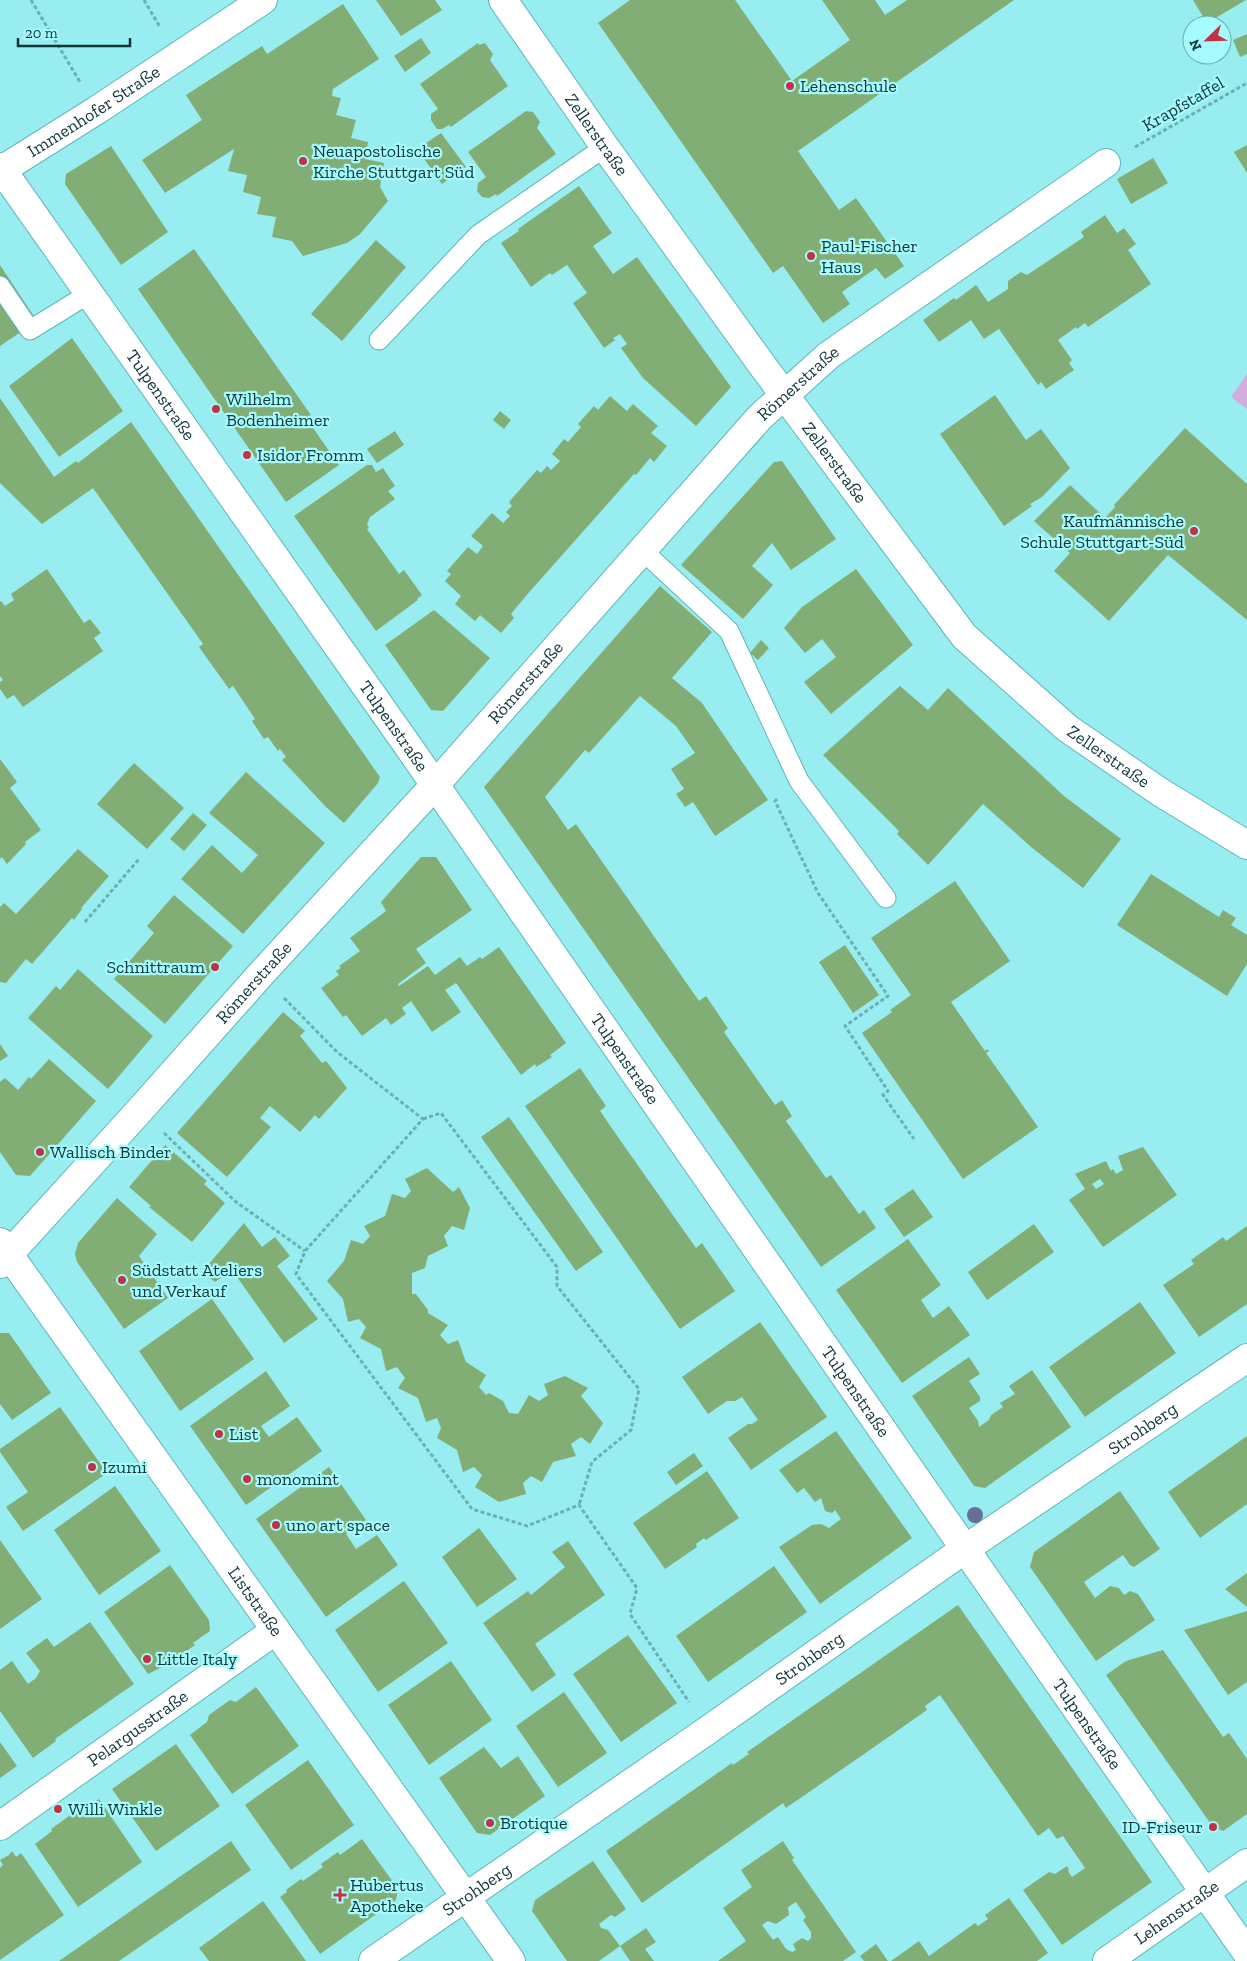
<svg xmlns="http://www.w3.org/2000/svg" width="1247" height="1961" font-family="'Zilla Slab',serif">
<style>
.green{fill:#d2addd}
.building{fill:#82ae75;fill-rule:evenodd}
.lines{fill:none;stroke-linecap:round;stroke-linejoin:round}
.lane-casing{stroke:#60b5b8;stroke-width:21}
.street-casing{stroke:#60b5b8;stroke-width:30}
.secondary-casing{stroke:#60b5b8;stroke-width:30}
.path{stroke:#6bb0b2;stroke-width:3;stroke-dasharray:4 2.5;stroke-linecap:butt}
.lane{stroke:#fff;stroke-width:19}
.street{stroke:#fff;stroke-width:28}
.secondary{stroke:#fff;stroke-width:28}
.tree{fill:#686f97}
.poi-dot{fill:#c23244;stroke:#a5fbfe;stroke-width:2}
.labels{text-anchor:middle;stroke-width:4.5;stroke-linejoin:round;paint-order:stroke}
.poi-label{font-size:18px;fill:#113637;stroke:#a5fbfe;text-anchor:start}
.street-label{font-size:18px;fill:#113637;stroke:#a5fbfe}
</style>
<rect width="100%" height="100%" fill="#98edf0"/>
<!-- green -->
<path class="green" d="M1247,374V409L1231,397Z"/>
<!-- building -->
<path class="building" d="M376,0H435L442,10L401,36Z
M630,0H735L792,81L850,40L822,0H875L885,15L907,0H1014L798,151L839,210L856,198L904,266L885,279L876,268L842,292L850,304L823,323L783,266L773,273L598,23Z
M1193,0H1246L1207,23Z
M343,4L379,59L333,89L332,96L341,98L336,115L356,120L351,138L368,142L365,159L384,163L380,187L388,201L360,234L347,243L303,256L292,241L272,237L276,217L257,214L261,197L243,192L247,175L228,171L234,149L165,193L142,160L202,120L186,95L262,46L267,54Z
M1247,34V54L1240,57L1233,40Z
M421,38L431,53L405,72L394,56Z
M478,43L479,45L485,43L493,54L490,60L508,86L451,127L449,125L442,129H437L431,120V114L438,109L420,84Z
M526,111L533,112L540,122L537,128L556,154L497,196L496,194L489,198L482,197L477,191L478,183L486,177L468,152Z
M441,133L466,167L442,184L417,149Z
M1247,145V173L1234,152Z
M111,146L168,232L121,265L65,184L66,174Z
M1153,158L1168,183L1131,204L1117,179Z
M579,186L612,233L593,246L613,274L637,257L731,387L696,426L643,378L621,348L627,344L620,334L613,338L615,340L604,348L573,303L587,293L567,265L552,275L550,273L531,287L501,243L519,231L518,229Z
M1105,215L1117,233L1124,228L1136,244L1128,250L1151,284L1088,327L1085,323L1077,329L1076,327L1058,340L1072,360L1069,363L1074,370L1046,389L1041,382L1038,385L999,329L984,339L971,320L939,342L923,320L954,298L956,300L976,285L988,302L1008,289V281L1021,272L1027,275L1084,237L1081,232Z
M376,240L406,267L342,341L311,314Z
M194,249L311,415L306,418L339,465L286,502L138,289Z
M0,265L37,321L0,346Z
M72,338L123,411L59,457L9,386Z
M995,395L1026,440L1041,429L1070,468L1042,497L1030,504L1032,506L1004,526L940,434Z
M610,396L627,411L633,404L658,426L651,433L667,446L654,462L650,458L636,475L634,474L525,597L511,614L514,618L501,633L480,615L475,621L455,604L461,596L445,581L451,574L447,571L468,547L477,554L483,546L471,536L492,513L503,523L510,516L506,512L512,506L509,502L537,470L541,473L547,466L551,470L560,461L552,454L564,439L568,442L581,427L578,424L594,406L598,410Z
M0,398L54,477L76,461L78,463L131,422L380,777L378,783L344,823L326,807L282,760L286,757L280,749L278,751L268,737L264,739L252,721L255,719L233,686L229,689L199,647L203,644L93,488L42,524L0,483Z
M500,411L511,420L504,429L493,420Z
M1185,428L1247,484V620L1168,555L1109,621L1054,571L1070,553L1034,521L1070,485L1105,518L1115,507L1114,505Z
M395,431L404,445L377,463L367,449Z
M782,461L836,539L791,570L772,543L752,566L773,585L743,619L681,565L774,462Z
M367,465H372L376,472L383,468L395,486L388,491L395,499L370,517L367,524L369,528L367,529L399,574L404,570L422,595L417,599L418,600L376,631L294,516Z
M47,569L84,623L90,619L101,633L94,638L103,651L23,707L14,695L7,699L0,689V682L3,680L0,676V602L1,601L5,606L14,600L11,594Z
M856,569L913,645L831,714L804,682L836,657L822,639L805,653L784,628L802,607Z
M660,586L712,632L672,678L702,703L768,800L715,836L693,802L685,807L676,794L684,789L671,769L695,753L676,726L640,696L589,753L585,750L545,797L568,830L576,824L699,1001L706,996L727,1027L728,1028L724,1032L775,1105L782,1100L792,1116L786,1121L826,1178L831,1175L859,1214L864,1210L876,1228L821,1267L484,787Z
M434,610L490,658L443,711L431,710L385,645Z
M761,640L769,648L758,660L750,653Z
M900,686L928,710L948,688L1064,796L1121,839L1083,888L1031,847L983,804L928,865L897,834L899,831L823,755Z
M0,759L17,782L10,788L41,830L25,842L26,844L7,864L2,857L0,859Z
M134,763L184,808L147,849L97,804Z
M246,772L325,843L243,934L181,879L212,845L242,873L258,855L209,813Z
M193,813L207,825L184,851L170,839Z
M78,849L109,876L81,908L82,909L74,920L72,918L32,964L26,959L6,983L0,982V907L4,903L16,914Z
M421,857H436L472,910L416,949L426,963L398,984L399,986L428,966L435,975L460,957L467,966L480,957L482,959L499,947L566,1043L550,1055L552,1057L536,1067L535,1064L521,1075L456,983L445,990L461,1012L432,1032L411,1001L402,1008L406,1014L391,1025L386,1018L362,1036L346,1015L343,1017L321,988L339,975L336,971L341,968L339,966L360,951L350,938L386,911L381,902Z
M1151,874L1219,917L1223,910L1236,918L1231,925L1247,935V964L1227,996L1117,925Z
M955,881L1010,961L951,1002L985,1051L987,1049L989,1051L986,1053L1038,1127L963,1179L862,1033L892,1012L890,1010L911,995L871,938Z
M174,895L233,946L165,1024L114,979L154,933L147,926Z
M845,945L879,995L853,1013L819,962Z
M78,969L153,1036L108,1089L28,1018L56,986L60,990Z
M283,1012L305,1031L300,1036L322,1063L326,1061L347,1088L319,1119L315,1115L300,1132L270,1106L260,1118L271,1127L227,1177L177,1133Z
M0,1044L8,1056L0,1061Z
M49,1059L96,1101L30,1176L16,1175L0,1152V1082L5,1078L18,1090L29,1077L31,1079Z
M580,1068L606,1106L600,1111L625,1147L696,1248L702,1243L735,1291L680,1329L525,1106Z
M509,1117L603,1252L576,1271L481,1137Z
M165,1145L207,1181L204,1184L225,1203L192,1242L149,1207L151,1206L129,1187Z
M1143,1147L1177,1195L1103,1247L1069,1200L1085,1189L1075,1174L1106,1161L1111,1171L1113,1169L1116,1174L1123,1170L1118,1156ZM1100,1179L1104,1184L1096,1189L1092,1184Z
M427,1168L453,1192L459,1187L470,1208L464,1230L452,1226L444,1236L448,1246L428,1256L425,1268L412,1273V1294H416L428,1310V1313L448,1325L440,1335L448,1344L458,1340L466,1362L486,1375L479,1387L486,1395L489,1393L503,1401L509,1413L518,1414L529,1395L539,1401L548,1395L544,1384L565,1376L588,1388L581,1396L603,1423L590,1444L581,1437L571,1444L576,1456L553,1462L542,1482L531,1476L523,1483L526,1494L499,1502L475,1487L482,1475L474,1467L463,1472L457,1450L437,1438L441,1428L437,1418L426,1422L418,1398L398,1388L405,1378L397,1367L386,1371L381,1349L360,1338L366,1327L359,1319L348,1322L343,1299L327,1281L344,1261L351,1240L363,1244L370,1236L364,1226L385,1216L392,1194L405,1198L411,1191L405,1179Z
M913,1189L933,1217L904,1237L884,1209Z
M117,1198L157,1234L139,1256L168,1298L124,1329L77,1262L75,1254L78,1243Z
M244,1223L262,1247L275,1237L290,1256L277,1266L318,1319L284,1343L232,1270L215,1282L202,1272Z
M1034,1224L1054,1252L987,1300L968,1272Z
M1247,1226V1304L1199,1337L1163,1285L1194,1264L1191,1260L1223,1237L1226,1241Z
M908,1239L941,1285L921,1300L933,1318L949,1306L970,1335L902,1383L836,1290Z
M212,1299L254,1359L180,1411L139,1351Z
M1140,1302L1176,1353L1085,1417L1049,1367Z
M760,1322L827,1417L751,1470L728,1438L748,1424H752L758,1420L742,1397L735,1401H727L708,1414L682,1377Z
M0,1333H9L51,1393L12,1420L0,1404Z
M969,1357L980,1374L969,1381L980,1397V1401L969,1408L978,1421L979,1427L989,1420L991,1415L1003,1407L1000,1403L1015,1394L1009,1386L1032,1370L1071,1427L985,1488L974,1486L912,1396Z
M266,1371L290,1406L261,1426L269,1437L297,1417L322,1451L246,1505L190,1426Z
M60,1407L107,1473L23,1531L6,1507L28,1492L0,1452V1449Z
M836,1431L912,1538L820,1604L779,1547L812,1525L821,1524L829,1528L841,1519L835,1510L832,1513L825,1511L821,1498L815,1502L804,1488L797,1493L779,1470Z
M1247,1436V1504L1200,1538L1168,1492Z
M694,1453L703,1466L676,1485L667,1472Z
M329,1467L366,1520L346,1534L356,1549L377,1535L398,1565L326,1617L256,1519Z
M707,1471L739,1518L706,1540L704,1538L696,1544L697,1547L665,1569L633,1523Z
M115,1486L161,1551L99,1595L54,1530Z
M1120,1491L1160,1549L1134,1567L1130,1565L1123,1555L1084,1582L1095,1598L1110,1586L1119,1588L1124,1595L1130,1591L1138,1594L1155,1620L1096,1661L1030,1567L1034,1552Z
M479,1528L517,1579L477,1607L442,1557Z
M0,1540L42,1599L0,1629Z
M568,1541L605,1595L535,1644L556,1675L532,1692L483,1623L528,1591L531,1595L565,1567L552,1552Z
M170,1565L209,1620L210,1631L193,1643L195,1645L168,1664L148,1674L104,1612Z
M774,1566L807,1612L708,1682L676,1636Z
M1247,1573V1607L1225,1589Z
M404,1581L448,1643L378,1692L335,1630Z
M958,1605L1152,1882L1062,1945L1023,1890L1049,1872L1055,1874L1067,1866L1069,1870L1068,1871L1072,1877L1085,1868L1063,1836L1057,1839L1049,1828L1038,1836L940,1695L925,1706L927,1710L890,1736L786,1808L783,1803L642,1903L606,1851L732,1763L733,1765L749,1754L747,1752Z
M1247,1611V1682L1228,1695L1184,1630Z
M90,1622L134,1684L55,1739L56,1741L33,1758L0,1711V1670L12,1661L28,1684L36,1678L40,1671L26,1653L47,1638L54,1647Z
M628,1635L677,1703L621,1742L573,1674Z
M1163,1650L1223,1737L1229,1733L1247,1759V1814L1223,1831L1213,1827L1106,1675L1126,1661Z
M451,1661L492,1720L429,1765L388,1705Z
M256,1687L299,1746L232,1794L190,1735L207,1722L209,1715L230,1700L236,1702Z
M564,1692L607,1753L558,1787L516,1726Z
M0,1742L17,1766L0,1778Z
M176,1744L220,1806L156,1851L112,1789Z
M484,1747L501,1768L518,1756L545,1796L490,1835L477,1833L439,1778Z
M308,1760L354,1825L291,1870L245,1805Z
M99,1799L142,1862L78,1907L35,1844L52,1831L51,1829L79,1809L81,1811Z
M362,1839L398,1889L396,1900L320,1954L280,1897L287,1892L286,1890L301,1879L303,1881L323,1867L321,1864L338,1852L340,1855Z
M231,1841L251,1870L119,1961H59Z
M783,1841L794,1858L792,1860L856,1952L843,1961H718L746,1941L723,1908L752,1887L741,1870ZM796,1902L806,1917L803,1920L811,1932V1938L808,1941L802,1938L793,1944L796,1950L792,1952L786,1949L778,1937L773,1940L762,1925L768,1921L776,1924L789,1915L788,1907Z
M12,1851L16,1857L21,1853L64,1915L0,1960V1868L3,1865L0,1860L9,1855Z
M593,1861L626,1909L615,1917L611,1915L599,1924L601,1928L608,1930L620,1946L646,1928L656,1942L645,1949L654,1961H630L620,1946L599,1961H567L532,1911L535,1900Z
M1009,1898L1048,1953L1037,1961H891L919,1941L929,1956L975,1923L978,1926L988,1919L985,1915Z
M263,1901L306,1961H209L199,1948Z
M876,1944L888,1961H864L860,1956Z"/>
<g class="lines">
<!-- lane casing -->
<g class="lane-casing">
<path id="lane" d="M0,286L30,330L90,293
M379,340L478,235L605,147
M642,550L729,631L799,781L886,898"/>
</g>
<!-- street casing -->
<g class="street-casing">
<g id="street">
<path id="s1" d="M503,0L605,147L762,365L964,636L1067,728L1160,792L1247,845"/>
<path id="s2" d="M0,167L408,746L965,1549L1247,1953"/>
<path id="s3" d="M0,1242L511,1961"/>
<path id="s4" d="M0,1264L140,1110L261,974L435,785L760,417L829,355L1106,163"/>
<path id="s5" d="M0,1826L276,1630"/>
<path id="s6" d="M373,1961L708,1730L965,1549L1247,1358"/>
<path id="s7" d="M1107,1961L1247,1863"/>
</g>
</g>
<!-- secondary casing -->
<g class="secondary-casing">
<g id="secondary">
<path id="s8" d="M0,171L97,110L263,0"/>
</g>
</g>
<!-- path -->
<path class="path" d="M31,0L80,82
M144,0L160,27
M1135,147L1247,83
M777,799L775,801L818,893L888,996L845,1026L888,1091L883,1095L914,1139
M85,922L139,859
M284,998L337,1052L423,1119L305,1251L296,1274L472,1509L527,1526L579,1505L637,1588L630,1614L689,1702
M423,1119L441,1113L557,1267V1286L639,1389L631,1430L592,1462L579,1505
M164,1133L236,1202L305,1251"/>
<!-- lane -->
<use href="#lane" class="lane"/>
<!-- street -->
<use href="#street" class="street"/>
<!-- secondary -->
<use href="#secondary" class="secondary"/>
</g>
<!-- trees -->
<circle class="tree" cx="975" cy="1515" r="8"/>
<!-- markers -->
<g class="poi-dot">
<circle cx="790" cy="86" r="5"/>
<circle cx="303" cy="161" r="5"/>
<circle cx="811" cy="256" r="5"/>
<circle cx="216" cy="409" r="5"/>
<circle cx="247" cy="455" r="5"/>
<circle cx="1194" cy="531" r="5"/>
<circle cx="215" cy="967" r="5"/>
<circle cx="40" cy="1152" r="5"/>
<circle cx="122" cy="1280" r="5"/>
<circle cx="219" cy="1434" r="5"/>
<circle cx="92" cy="1467" r="5"/>
<circle cx="247" cy="1479" r="5"/>
<circle cx="276" cy="1525" r="5"/>
<circle cx="147" cy="1659" r="5"/>
<circle cx="58" cy="1809" r="5"/>
<circle cx="490" cy="1823" r="5"/>
<circle cx="1213" cy="1827" r="5"/>
<path d="M337.5 1887.5h5v5h5v5h-5v5h-5v-5h-5v-5h5z"/>
</g>
<g class="labels">
<!-- poi labels -->
<g class="poi-label">
<text x="800" y="92">Lehenschule</text>
<text x="313" y="157">Neuapostolische<tspan x="313" dy="21">Kirche Stuttgart Süd</tspan></text>
<text x="821" y="252">Paul-Fischer<tspan x="821" dy="21">Haus</tspan></text>
<text x="226" y="405">Wilhelm<tspan x="226" dy="21">Bodenheimer</tspan></text>
<text x="257" y="461">Isidor Fromm</text>
<text x="1184" y="527" text-anchor="end">Kaufmännische<tspan x="1184" dy="21">Schule Stuttgart-Süd</tspan></text>
<text x="205" y="973" text-anchor="end">Schnittraum</text>
<text x="50" y="1158">Wallisch Binder</text>
<text x="132" y="1276">Südstatt Ateliers<tspan x="132" dy="21">und Verkauf</tspan></text>
<text x="229" y="1440">List</text>
<text x="102" y="1473">Izumi</text>
<text x="257" y="1485">monomint</text>
<text x="286" y="1531">uno art space</text>
<text x="157" y="1665">Little Italy</text>
<text x="68" y="1815">Willi Winkle</text>
<text x="500" y="1829">Brotique</text>
<text x="1203" y="1833" text-anchor="end">ID-Friseur</text>
<text x="350" y="1891">Hubertus<tspan x="350" dy="21">Apotheke</tspan></text>
</g>
<!-- street labels -->
<g class="street-label">
<text transform="translate(1183 104) rotate(-30)" y="6">Krapfstaffel</text>
<text dy="6" stroke="none"><textPath href="#s8" startOffset="111">Immenhofer Straße</textPath></text>
<text dy="6" stroke="none"><textPath href="#s1" startOffset="164">Zellerstraße</textPath></text>
<text dy="6" stroke="none"><textPath href="#s4" startOffset="1189">Römerstraße</textPath></text>
<text dy="6" stroke="none"><textPath href="#s2" startOffset="279">Tulpenstraße</textPath></text>
<text dy="6" stroke="none"><textPath href="#s1" startOffset="569">Zellerstraße</textPath></text>
<text dy="6" stroke="none"><textPath href="#s4" startOffset="784">Römerstraße</textPath></text>
<text dy="6" stroke="none"><textPath href="#s2" startOffset="684">Tulpenstraße</textPath></text>
<text dy="6" stroke="none"><textPath href="#s1" startOffset="974">Zellerstraße</textPath></text>
<text dy="6" stroke="none"><textPath href="#s4" startOffset="379">Römerstraße</textPath></text>
<text dy="6" stroke="none"><textPath href="#s2" startOffset="1089">Tulpenstraße</textPath></text>
<text dy="6" stroke="none"><textPath href="#s2" startOffset="1494">Tulpenstraße</textPath></text>
<text dy="6" stroke="none"><textPath href="#s6" startOffset="936">Strohberg</textPath></text>
<text dy="6" stroke="none"><textPath href="#s3" startOffset="441">Liststraße</textPath></text>
<text dy="6" stroke="none"><textPath href="#s6" startOffset="531">Strohberg</textPath></text>
<text dy="6" stroke="none"><textPath href="#s2" startOffset="1899">Tulpenstraße</textPath></text>
<text dy="6" stroke="none"><textPath href="#s5" startOffset="169">Pelargusstraße</textPath></text>
<text dy="6" stroke="none"><textPath href="#s6" startOffset="126">Strohberg</textPath></text>
<text dy="6" stroke="none"><textPath href="#s7" startOffset="85">Lehenstraße</textPath></text>
</g>
</g>
<!-- north arrow -->
<g transform="translate(1207 40) rotate(247)"><circle r="24" fill="#a5fbfe" stroke="#6aacae"/>
<path d="M0-4L9 19L0 12L-9 19Z" fill="#c23244"/>
<text y="-8" font-size="14" font-weight="bold" text-anchor="middle" fill="#113637">N</text>
</g>
<!-- scale -->
<path d="M18 38v8h112v-8" fill="none" stroke="#113637" stroke-width="2.5"/>
<text x="25" y="38" font-size="15" fill="#113637" stroke="#a5fbfe" stroke-width="4" paint-order="stroke">20 m</text>
</svg>
